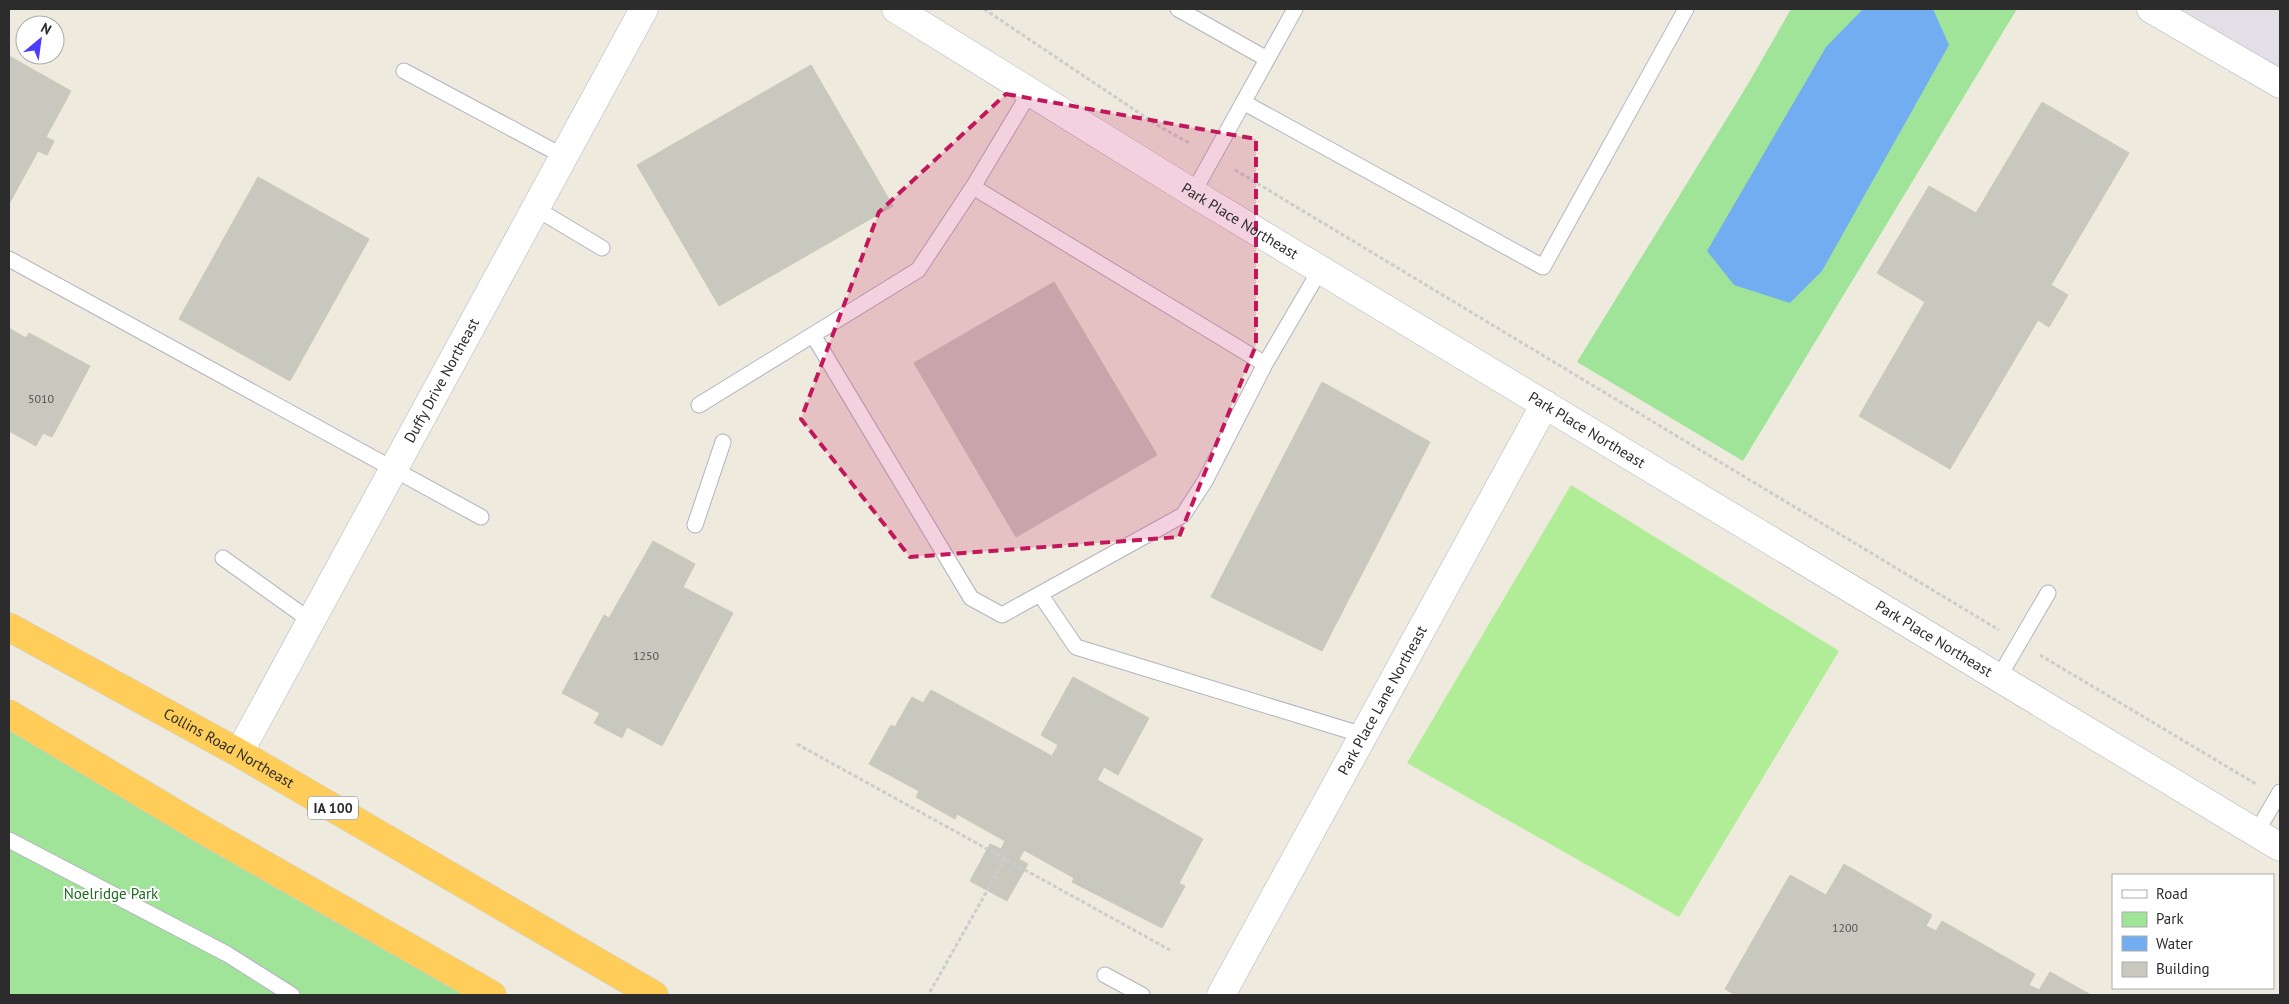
<svg xmlns="http://www.w3.org/2000/svg" width="2289" height="1004" font-family="'PT Sans',sans-serif">
<style>
.industrial{fill:#e3dfe6}
.green{fill:#a0e49a}
.pitch{fill:#b1ec96}
.water{fill:#71adf0}
.building{fill:#c9c8be;stroke:#c9c8b8}
.lines{fill:none;stroke-linecap:round;stroke-linejoin:round}
.lane-casing{stroke:#b3b2c0;stroke-width:17}
.street-casing{stroke:#b3b2c0;stroke-width:29}
.highway-casing{stroke:#ccc;stroke-width:29}
.path{stroke:#ccc;stroke-width:3;stroke-dasharray:4 2.5;stroke-linecap:butt}
.lane{stroke:#fff;stroke-width:15}
.street{stroke:#fff;stroke-width:28}
.highway{stroke:#ffcd58;stroke-width:28}
.marked{fill:#c2185b;fill-opacity:0.2;stroke:#c2185b;stroke-width:4;stroke-dasharray:10 6;stroke-linejoin:round}
.labels{text-anchor:middle;stroke-width:4;stroke-linejoin:round;paint-order:stroke}
.number-label{font-size:12px;fill:#535350}
.shield{fill:#fff;stroke:#6b6b6b;stroke-width:1}
.shield-label{font-size:14px;font-weight:bold;fill:#2c2c2c}
.street-label{font-size:15px;fill:#2c2c2c;stroke:#fff}
.park-label{font-size:15px;fill:#1a6b1f;stroke:#fff}
</style>
<rect width="100%" height="100%" fill="#eeebde"/>
<!-- industrial -->
<path class="industrial" d="M2151,9H2280V84Z"/>
<!-- green -->
<path class="green" d="M1791,9H2017L1743,461L1577,362L1748,84Z
M9,714L492,995H9Z"/>
<!-- pitch -->
<path class="pitch" d="M1571,485L1839,651L1679,917L1407,763Z"/>
<!-- water -->
<path class="water" d="M1863,9H1933L1949,45L1822,271L1790,303L1734,285L1707,251L1826,47Z"/>
<!-- building -->
<path class="building" d="M9,56L71,91L46,137L54,141L47,155L38,151L9,204Z
M811,65L893,206L719,306L637,165Z
M2042,102L2129,153L2051,285L2068,295L2049,327L2038,320L1950,469L1859,416L1925,302L1877,273L1929,186L1976,213Z
M258,177L369,239L290,381L179,319Z
M1054,282L1157,455L1016,537L914,363Z
M9,328L26,338L29,333L90,366L52,437L43,433L36,446L9,431Z
M1322,382L1430,442L1322,651L1211,597Z
M653,541L695,564L683,587L733,613L662,746L627,727L622,738L594,723L600,713L562,693L604,615L609,618Z
M1073,677L1149,718L1118,775L1104,767L1097,780L1203,839L1179,883L1185,886L1162,928L1072,882L1074,878L1024,850L1019,859L1028,864L1007,901L970,881L990,844L1001,849L1005,841L957,814L955,819L916,797L919,791L869,764L891,725L895,727L912,697L923,703L931,690L1052,756L1058,745L1041,735Z
M1844,864L1932,915L1926,926L1936,931L1942,921L2035,974L2029,985L2039,990L2050,972L2091,995H1736L1725,989L1790,875L1826,895Z"/>
<g class="lines">
<!-- lane casing -->
<g class="lane-casing">
<path id="lane" d="M1178,9L1267,59
M404,71L563,156
M1030,92L973,187L1265,364L1320,270
M1243,102L1543,267L1686,9
M1193,193L1295,9
M535,208L602,248
M9,259L481,517
M813,335L971,598L1002,615L1183,515L1205,481L1265,364
M699,405L918,270L973,187
M695,525L723,442
M223,558L311,621
M1040,594L1076,647L1363,735
M1999,677L2048,593
M2256,833L2280,792
M9,840L227,954L292,995
M1105,975L1142,995"/>
</g>
<!-- street casing -->
<g class="street-casing">
<g id="street">
<path id="s1" d="M896,9L1193,193L2280,847"/>
<path d="M2151,9L2280,84"/>
<path id="s2" d="M239,753L644,9"/>
<path id="s3" d="M1221,995L1545,404"/>
</g>
</g>
<!-- highway casing -->
<g class="highway-casing">
<g id="highway">
<path id="s4" d="M9,627L239,753L654,995"/>
<path d="M9,714L198,827L492,995"/>
</g>
</g>
<!-- path -->
<path class="path" d="M984,9L1157,125L1191,144
M1235,170L1999,630
M2040,655L2256,784
M797,744L1170,950
M930,992L1005,859"/>
<!-- lane -->
<use href="#lane" class="lane"/>
<!-- street -->
<use href="#street" class="street"/>
<!-- highway -->
<use href="#highway" class="highway"/>
</g>
<!-- marked area -->
<path class="marked" d="M1006,94L1256,139V345L1179,537L910,557L801,419L879,212Z"/>
<g class="labels">
<!-- number labels -->
<g class="number-label">
<text x="41" y="403">5010</text>
<text x="646" y="660">1250</text>
<text x="1845" y="932">1200</text>
</g>
<!-- shield labels -->
<rect class="shield" x="308" y="796.5" width="50" height="23" rx="4"/>
<g class="shield-label">
<text x="333" y="813">IA 100</text>
</g>
<!-- street labels -->
<g class="street-label">
<text dy="5" stroke="none"><textPath href="#s1" startOffset="404">Park Place Northeast</textPath></text>
<text dy="5" stroke="none"><textPath href="#s2" startOffset="424">Duffy Drive Northeast</textPath></text>
<text dy="5" stroke="none"><textPath href="#s1" startOffset="809">Park Place Northeast</textPath></text>
<text dy="5" stroke="none"><textPath href="#s1" startOffset="1214">Park Place Northeast</textPath></text>
<text dy="5" stroke="none"><textPath href="#s3" startOffset="336">Park Place Lane Northeast</textPath></text>
<text dy="5" stroke="none"><textPath href="#s4" startOffset="251">Collins Road Northeast</textPath></text>
</g>
<!-- park labels -->
<g class="park-label">
<text x="111" y="899">Noelridge Park</text>
</g>
</g>
<!-- border -->
<rect width="2289" height="1004" fill="none" stroke="#2c2c2c" stroke-width="20"/>
<!-- legend -->
<rect x="2112" y="874" width="162" height="115" fill="#ffffff" stroke="#ababab"/>
<rect x="2122" y="890" width="25" height="8" fill="#ffffff" stroke="#ababab"/>
<text x="2156" y="899" font-size="15" fill="#2c2c2c">Road</text>
<rect x="2122" y="912" width="25" height="15" fill="#a0e49a" stroke="#ababab"/>
<text x="2156" y="924" font-size="15" fill="#2c2c2c">Park</text>
<rect x="2122" y="936" width="25" height="15" fill="#71adf0" stroke="#ababab"/>
<text x="2156" y="949" font-size="15" fill="#2c2c2c">Water</text>
<rect x="2122" y="962" width="25" height="15" fill="#c9c8be" stroke="#ababab"/>
<text x="2156" y="974" font-size="15" fill="#2c2c2c">Building</text>
<!-- north arrow -->
<g transform="translate(40 40) rotate(29)"><circle r="24" fill="#ffffff" stroke="#ababab"/>
<path d="M0-4L9 19L0 12L-9 19Z" fill="#4c3dfc"/>
<text y="-8" font-size="14" font-weight="bold" text-anchor="middle" fill="#2c2c2c">N</text>
</g>
</svg>
